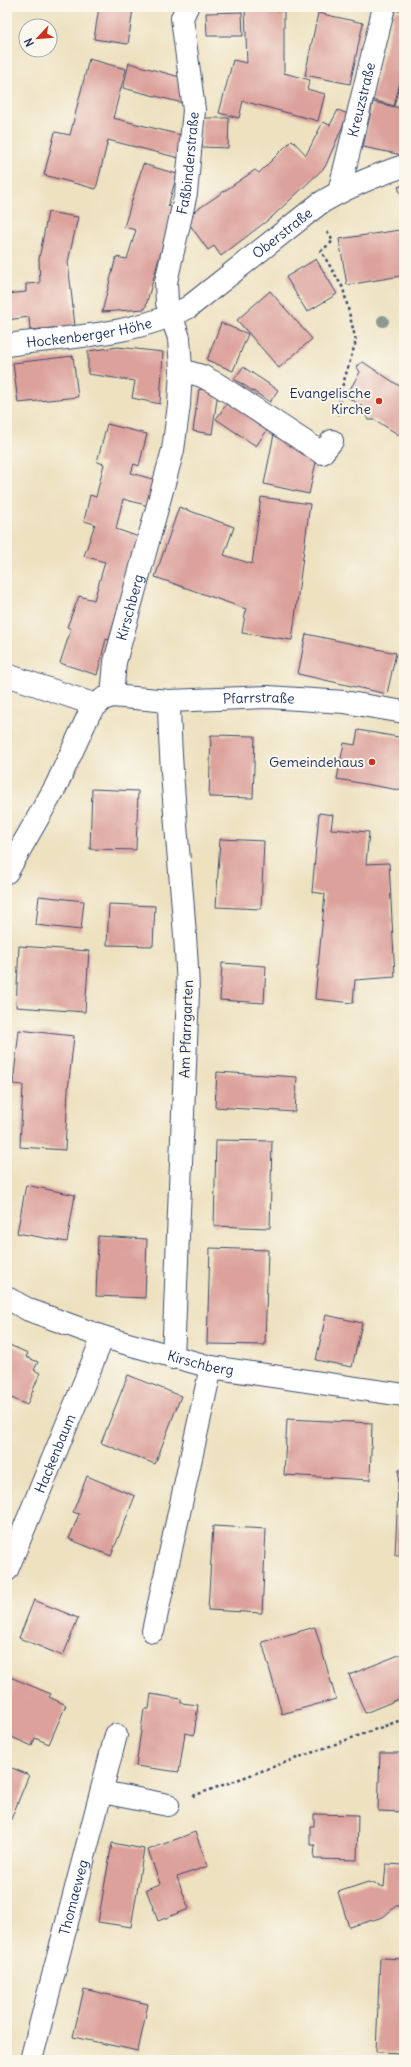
<svg xmlns="http://www.w3.org/2000/svg" width="411" height="2067" font-family="Delius,sans-serif">
<style>
.building{fill:#dca19b}
.lines{fill:none;stroke-linecap:round;stroke-linejoin:round}
.minor-casing{stroke:#3a4a6d;stroke-width:24}
.path{stroke:#3a4a6d;stroke-width:2.5;stroke-dasharray:3 3;stroke-linecap:butt}
.minor{stroke:#fff;stroke-width:22}
.tree{fill:#8c9990}
.poi-dot{fill:#c8321e;stroke:#fbf7ec;stroke-width:1.5}
.labels{text-anchor:middle;stroke-width:4;stroke-linejoin:round;paint-order:stroke}
.street-label{font-size:14px;fill:#1b2f5e;stroke:#fbf7ec}
.poi-label{font-size:14px;fill:#1b2f5e;stroke:#fbf7ec;text-anchor:end}
</style>
<rect width="100%" height="100%" fill="#fbf7ec"/>
<filter id="ink" filterUnits="userSpaceOnUse"><feTurbulence type="fractalNoise" baseFrequency=".025" numOctaves="2"/><feDisplacementMap in="SourceGraphic" scale="8" xChannelSelector="R" yChannelSelector="G"/><feConvolveMatrix kernelMatrix="1 2 1 2 8 2 1 2 1" color-interpolation-filters="sRGB"/></filter>
<filter id="wash" filterUnits="userSpaceOnUse"><feTurbulence type="fractalNoise" baseFrequency=".012" numOctaves="4" result="noise"/><feDisplacementMap in="SourceGraphic" scale="16" xChannelSelector="R" yChannelSelector="G"/><feGaussianBlur stdDeviation="0.9" result="paint"/><feColorMatrix in="noise" values="0 0 0 0 0 0 0 0 0 0 0 0 0 0 0 0 0 1.4 0 .05"/><feComposite in="paint" operator="in"/></filter>
<g filter="url(#wash)">
<rect width="100%" height="100%" fill="#ede1c0"/>
<g id="blocks">
<!-- building -->
<path class="building" d="M99,7L133,9L128,44L94,39Z
M245,9L284,11V73L310,80L307,89L325,94L318,121L243,101L239,118L219,113L233,60L247,63Z
M395,10L404,12V66L394,106L372,100Z
M242,12L243,36H207L206,13Z
M318,13L363,23L350,84L305,75Z
M89,59L126,69L113,118L185,136L179,158L108,140L96,189L44,175L55,132L70,135Z
M129,63L180,77L183,103L123,88Z
M373,102L404,109V146L402,155L363,147Z
M338,110L348,114L325,167L272,217L221,256L214,246L208,250L185,218L255,170L259,173L292,140L306,155L323,122L330,125Z
M202,118H229L228,148L202,147Z
M143,164L177,174L168,206L173,208L145,309L102,312L116,257L127,259L136,230L124,227Z
M404,185V203L398,187Z
M48,212L78,217L68,262L75,326L30,330L29,317L7,320V294L26,292V284L40,283L39,259Z
M400,230L404,257V302L401,276L347,285L339,239Z
M316,259L337,294L307,312L286,277Z
M270,291L312,339L279,368L237,320Z
M221,323L248,334L233,371L207,360Z
M118,347L163,352L160,404L132,398L135,381L88,374V351Z
M73,356L78,397L18,403L13,363Z
M363,362L404,389V438L375,420H368L364,411L360,409L362,406L346,396L360,372L356,366Z
M243,367L278,390L270,402L234,379Z
M199,389L218,392L212,434L193,431Z
M228,402L268,429L256,446L216,419Z
M107,424L147,434L139,466L134,464L131,473L156,480L149,506L123,499L116,529L139,537L109,640L106,639L97,675L60,663L71,629L67,627L79,596L94,600L105,562L84,556L95,524L84,521L90,495L96,497L104,464L97,462Z
M275,429L316,462L309,494L264,484Z
M261,497L310,504L292,640L242,633L246,609L155,577L179,507L234,527L224,555L252,564Z
M306,634L396,653L387,694L298,674Z
M358,730L404,738V791L337,779L344,743L355,745Z
M211,735L255,736L253,798L209,797Z
M92,789L138,791L136,850L90,849Z
M319,813L333,815L331,829L369,832L366,864L389,863L395,977L355,980L353,1003L315,999L325,894L312,892Z
M220,839L264,841L261,909L216,907Z
M39,896L84,901L81,930L36,925Z
M109,904L155,906L153,946L107,945Z
M19,946L89,951L85,1012L16,1007Z
M222,963L266,966L264,1003L220,1000Z
M19,1030L74,1036L68,1090L65,1150L20,1147L23,1085L13,1084Z
M217,1072L297,1077L295,1112L215,1107Z
M216,1140L272,1141L270,1228L214,1226Z
M26,1185L75,1195L67,1242L17,1233Z
M98,1236L147,1239L145,1298L96,1296Z
M210,1248L268,1250L265,1345L207,1344Z
M326,1315L362,1323L352,1367L316,1360Z
M7,1344L28,1353L26,1357L38,1362L34,1370L40,1373L27,1405L7,1396Z
M128,1375L181,1396L155,1464L101,1443Z
M287,1419L372,1423L370,1480L284,1475Z
M399,1470H404V1555H395Z
M87,1476L135,1496L111,1556L69,1539L79,1514L73,1512Z
M213,1526L266,1529L262,1613L208,1610Z
M34,1600L78,1618L63,1656L19,1638Z
M315,1627L336,1699L282,1714L262,1642Z
M404,1653V1697L365,1713L349,1675Z
M10,1677L51,1694L49,1697L66,1705L49,1744L35,1738L32,1746L7,1735V1684Z
M151,1694L181,1699V1703L198,1705L194,1735L185,1733L179,1772L136,1766L144,1709H149Z
M380,1753H404V1812L378,1811Z
M7,1766L29,1775L9,1824L7,1823Z
M314,1814L358,1815L357,1860L314,1859L315,1845H310V1826H314Z
M195,1832L208,1866L177,1877L189,1909L158,1921L146,1889L160,1884L148,1850Z
M112,1843L144,1849L131,1927L98,1922Z
M386,1864L404,1865V1906H396L383,1917L349,1927L338,1892L368,1882L384,1887Z
M380,1958L404,1959V2053L376,2052Z
M84,1989L148,2004L138,2051L73,2037Z"/>
</g>
</g>
<g filter="url(#ink)">
<use href="#blocks" fill-opacity="0" stroke="#3a4a6d" stroke-width="1"/>
<g class="lines">
<!-- minor casing -->
<g class="minor-casing">
<g id="minor">
<path id="s1" d="M339,192L384,7"/>
<path id="s2" d="M7,345C65,337 138,335 189,307L319,204C346,187 374,176 404,166"/>
<path d="M181,370L202,376L217,384L322,453L332,441"/>
<path d="M7,675L96,705"/>
<path id="s3" d="M112,696L169,701L268,697L344,702L404,712"/>
<path d="M169,701C170,798 185,894 188,992L173,1358"/>
<path id="s4" d="M7,872L56,786L90,712L103,699L112,696L115,662L173,450L179,405L181,370L179,338L167,303L166,282L186,193L194,110L182,18L187,7"/>
<path id="s5" d="M7,1298L29,1310L103,1337L211,1367L404,1395"/>
<path id="s6" d="M7,1570L103,1337"/>
<path d="M153,1631L211,1367"/>
<path d="M102,1792L168,1805"/>
<path id="s7" d="M31,2060L116,1735"/>
</g>
</g>
<!-- path -->
<path class="path" d="M327,232L333,241L321,251L343,288L356,341L340,394L339,415
M193,1796L404,1719"/>
<!-- minor -->
<use href="#minor" class="minor"/>
</g>
<!-- trees -->
<circle class="tree" cx="383" cy="321" r="6"/>
</g>
<!-- markers -->
<g class="poi-dot">
<circle cx="379" cy="401" r="4"/>
<circle cx="372" cy="762" r="4"/>
</g>
<g class="labels">
<!-- street labels -->
<g class="street-label">
<text dy="5" stroke="none"><textPath href="#s1" startOffset="95">Kreuzstraße</textPath></text>
<text dy="5" stroke="none"><textPath href="#s4" startOffset="754">Faßbinderstraße</textPath></text>
<text dy="5" stroke="none"><textPath href="#s2" startOffset="306">Oberstraße</textPath></text>
<text dy="5" stroke="none"><textPath href="#s2" startOffset="83">Hockenberger Höhe</textPath></text>
<text dy="5" stroke="none"><textPath href="#s4" startOffset="299">Kirschberg</textPath></text>
<text dy="5" stroke="none"><textPath href="#s3" startOffset="147">Pfarrstraße</textPath></text>
<text transform="translate(186 1029) rotate(-88)" y="5">Am Pfarrgarten</text>
<text dy="5" stroke="none"><textPath href="#s5" startOffset="205">Kirschberg</textPath></text>
<text dy="5" stroke="none"><textPath href="#s6" startOffset="126">Hackenbaum</textPath></text>
<text dy="5" stroke="none"><textPath href="#s7" startOffset="168">Thomaeweg</textPath></text>
</g>
<!-- poi labels -->
<g class="poi-label">
<text x="371" y="398">Evangelische<tspan x="371" dy="16">Kirche</tspan></text>
<text x="364" y="767">Gemeindehaus</text>
</g>
</g>
<!-- margin -->
<rect width="411" height="2067" fill="none" stroke="#fbf7ec" stroke-width="24"/>
<!-- north arrow -->
<g transform="translate(38 38) rotate(244)"><circle r="19" fill="#fbf7ec" stroke="#a1a7b3"/>
<path d="M0-3L7 15L0 10L-7 15Z" fill="#c8321e"/>
<text y="-6" font-size="11" font-weight="bold" text-anchor="middle" fill="#1b2f5e">N</text>
</g>
</svg>
